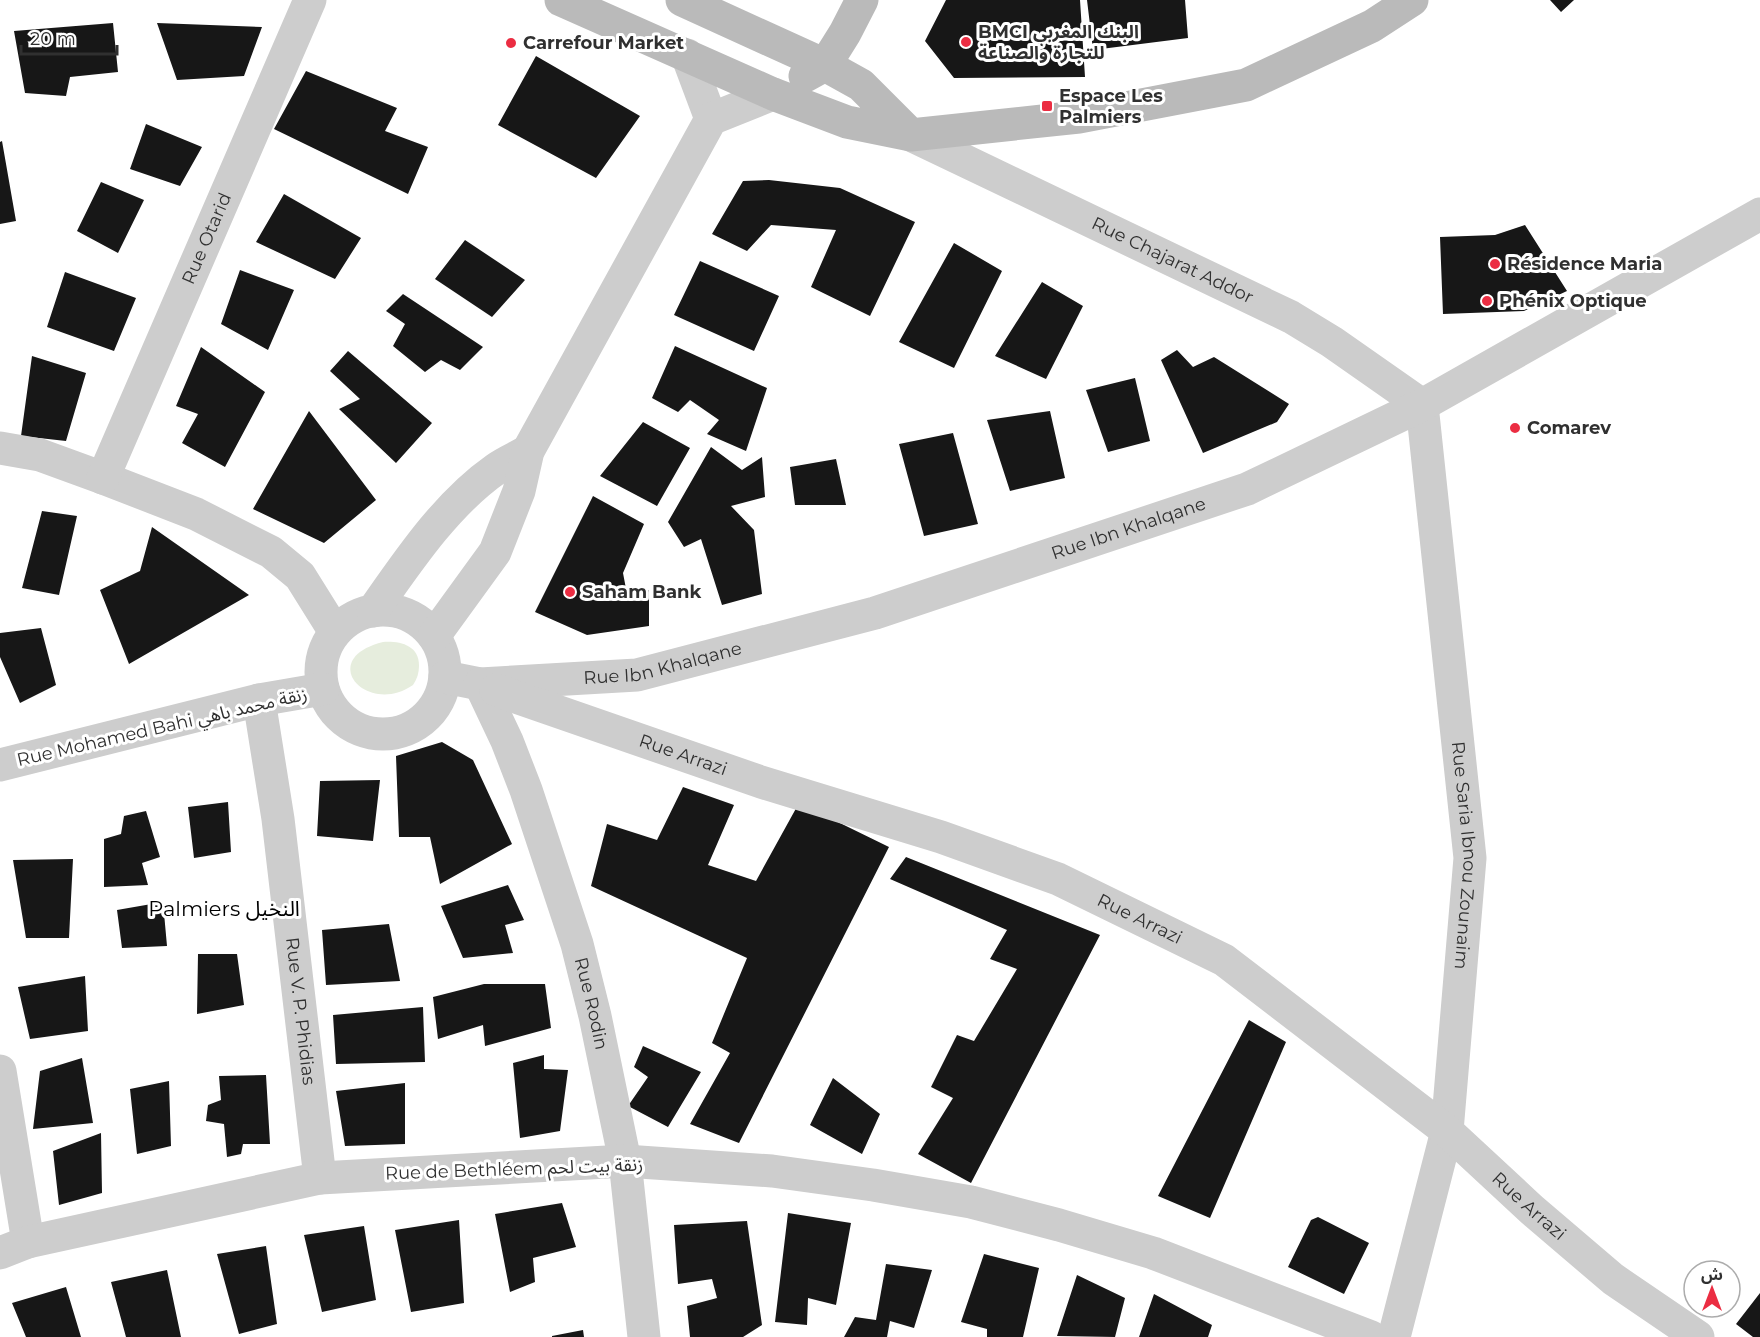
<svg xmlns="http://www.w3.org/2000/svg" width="1760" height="1337" font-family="Montserrat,'Noto Sans Arabic',sans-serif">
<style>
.green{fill:#e6eddd}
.building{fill:#171717}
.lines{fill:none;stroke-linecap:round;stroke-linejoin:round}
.street{stroke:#cdcdcd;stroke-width:33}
.secondary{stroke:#bababa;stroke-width:33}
.poi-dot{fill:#eb2d42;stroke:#fff;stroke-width:2}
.labels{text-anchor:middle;stroke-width:6;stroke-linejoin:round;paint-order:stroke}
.poi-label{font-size:18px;font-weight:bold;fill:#303030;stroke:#fff;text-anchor:start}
.street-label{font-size:18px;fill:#303030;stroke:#fff}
.quarter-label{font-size:21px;fill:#000;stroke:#fff}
</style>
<rect width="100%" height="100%" fill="#fff"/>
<!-- green -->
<path class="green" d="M383,642C400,641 419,645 419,666C419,673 417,679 413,685C367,717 315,659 383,642Z"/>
<!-- building -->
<path class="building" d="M946,0H1080L1085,77L954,78L925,41Z
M1087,0H1185L1188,38L1093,50Z
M1550,0H1574L1561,12Z
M113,23L118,72L70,77L66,96L25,93L14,31Z
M157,23L262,27L244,76L177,80Z
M536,56L640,116L596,178L498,125Z
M306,71L397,108L385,131L428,147L408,194L274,129Z
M146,124L202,147L180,186L130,169Z
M2,141L16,221L0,224V142Z
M769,180L840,188L915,222L870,316L811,287L836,230L771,225L747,251L712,234L743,181Z
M101,182L144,200L118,253L77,231Z
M284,194L361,238L335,279L256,242Z
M1525,225L1567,291L1524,311L1443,314L1440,237L1495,235Z
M465,240L525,280L492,317L435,279Z
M954,243L1002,271L954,368L899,342Z
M700,261L779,296L754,351L674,315Z
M240,270L294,290L268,350L221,324Z
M65,272L136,298L114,351L47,327Z
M1042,282L1083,306L1046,379L995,356Z
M403,294L483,347L460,370L441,360L425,372L393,346L405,324L386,311Z
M675,346L767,388L746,451L707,434L719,420L690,400L678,412L652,398Z
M201,347L265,392L225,467L182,443L198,414L176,406Z
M1177,350L1193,367L1214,357L1289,404L1277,422L1203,453L1161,360Z
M348,351L432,423L396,463L339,409L360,399L330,371Z
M32,356L86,373L66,441L21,436Z
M1135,378L1150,441L1108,452L1086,390Z
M309,411L376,500L324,543L253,509Z
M1050,411L1065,478L1010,491L987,420Z
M643,422L690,448L657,506L600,476Z
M953,433L978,524L924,536L899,444Z
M711,447L742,470L762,457L765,497L731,506L754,530L762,594L722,605L701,539L684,547L668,522Z
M836,459L846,505H795L790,467Z
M593,496L644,524L623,573L627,594L649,590V626L587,635L535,612Z
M42,511L77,516L59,595L22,588Z
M152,527L249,595L129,664L100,590L140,571Z
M41,628L56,685L20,703L0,657V633Z
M442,742L473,760L512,844L440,884L430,837H399L396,756Z
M380,780L373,841L317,836L320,781Z
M683,787L734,805L708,865L756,881L799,803L889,847L739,1143L690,1124L730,1053L712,1043L747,958L591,886L607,824L657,840Z
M228,802L231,852L194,858L188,807Z
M146,811L160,857L142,863L148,885L104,887V839L121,834L124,816Z
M906,857L1100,935L971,1183L918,1154L953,1098L931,1087L957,1035L974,1041L1017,969L990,959L1007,930L890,879Z
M73,859L69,938H26L13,860Z
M508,885L524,920L505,925L513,953L463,958L441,906Z
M163,902L167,946L122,948L117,910Z
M389,924L400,981L326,985L322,930Z
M198,954H237L244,1005L197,1014Z
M85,976L88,1031L30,1039L18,987Z
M484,984H545L551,1028L485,1046L483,1025L438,1039L433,997Z
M423,1007L425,1062L336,1064L333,1015Z
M1249,1020L1286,1042L1210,1218L1158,1196Z
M643,1046L701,1072L668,1127L628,1106L648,1077L634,1067Z
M544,1055V1069L568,1070L560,1131L520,1138L513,1063Z
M82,1058L93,1123L33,1129L40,1071Z
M266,1075L270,1144H243L241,1154L227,1157L224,1124L206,1121L208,1105L221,1100L219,1076Z
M833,1078L880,1114L862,1154L810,1125Z
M169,1081L171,1146L137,1154L130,1089Z
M405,1083V1144L345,1146L336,1091Z
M101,1133L102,1193L59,1205L53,1151Z
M562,1203L576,1247L533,1258L535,1282L510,1292L495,1214Z
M788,1213L851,1223L836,1305L808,1298L807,1325L775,1322Z
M1318,1217L1369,1243L1344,1294L1288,1267L1311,1220Z
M459,1220L464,1303L411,1312L395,1230Z
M747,1221L762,1325L743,1337H690L687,1306L717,1298L712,1279L678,1284L674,1225Z
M364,1226L376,1300L322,1312L304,1235Z
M266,1246L277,1324L239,1334L217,1254Z
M984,1254L1039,1268L1023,1337H987V1329L961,1322Z
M886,1264L932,1270L914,1328L890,1321L887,1337H844L855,1317L876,1320Z
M167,1270L181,1337H126L111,1282Z
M1077,1275L1125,1298L1115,1337L1057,1336Z
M66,1287L81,1337H26L12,1303Z
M1760,1293V1337H1753L1736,1324Z
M1154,1294L1212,1325L1208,1337H1139Z
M583,1330L584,1337H552V1336Z"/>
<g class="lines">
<!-- street -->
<g class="street">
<path d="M687,55L711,119"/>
<path id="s1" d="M911,135L1291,317L1332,342L1422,405L1470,858L1447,1131L1394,1337"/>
<path d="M0,448L40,455L103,478L196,514L271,552L300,576L335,632"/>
<path id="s2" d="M103,478L310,0"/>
<circle cx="383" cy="672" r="62"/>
<path d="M373,611C408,561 446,504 496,469C506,462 518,457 528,451"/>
<path d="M434,636L495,552L519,491L528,451L711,119L773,94"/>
<path id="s3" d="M445,677L480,684L637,675L875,613L1247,489L1422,405L1760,214"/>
<path id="s4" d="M480,684L507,741L526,790L577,944L595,1016L625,1161L644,1337"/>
<path id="s5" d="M496,690L761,782L941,837L1058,879L1224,960L1447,1131L1531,1209L1613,1279L1698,1337"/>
<path id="s6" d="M259,700L278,819L320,1178"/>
<path d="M0,765L259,700L323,689"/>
<path d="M0,1071L28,1242"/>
<path d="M0,1253L28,1242L320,1178L625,1161L772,1171L873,1185L971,1202L1059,1225L1153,1253L1371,1337"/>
</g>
<!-- secondary -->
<path class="secondary" d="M561,0L773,94L847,122L911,135L1079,117L1246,85L1372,26L1412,0
M682,0L825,65L861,85L911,135
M805,76L825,65L845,33L862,0"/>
</g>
<!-- markers -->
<g class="poi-dot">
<circle cx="966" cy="42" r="6"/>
<circle cx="511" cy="43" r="6"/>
<rect x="1041" y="100" width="12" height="12" rx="3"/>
<circle cx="1495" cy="264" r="6"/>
<circle cx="1487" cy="301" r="6"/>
<circle cx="1515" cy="428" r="6"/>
<circle cx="570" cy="592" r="6"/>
</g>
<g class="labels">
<!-- poi labels -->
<g class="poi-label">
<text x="978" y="38">BMCI البنك المغربي<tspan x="978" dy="21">للتجارة والصناعة</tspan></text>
<text x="523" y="49">Carrefour Market</text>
<text x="1059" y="102">Espace Les<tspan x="1059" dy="21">Palmiers</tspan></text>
<text x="1507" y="270">Résidence Maria</text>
<text x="1499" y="307">Phénix Optique</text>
<text x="1527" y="434">Comarev</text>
<text x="582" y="598">Saham Bank</text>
</g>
<!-- street labels -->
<g class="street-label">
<text dy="6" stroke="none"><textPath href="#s2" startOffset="261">Rue Otarid</textPath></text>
<text dy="6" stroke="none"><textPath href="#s1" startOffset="290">Rue Chajarat Addor</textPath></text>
<text dy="6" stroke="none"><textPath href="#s3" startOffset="706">Rue Ibn Khalqane</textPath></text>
<text dy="6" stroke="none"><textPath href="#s3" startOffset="220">Rue Ibn Khalqane</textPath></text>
<text transform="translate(162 727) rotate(-13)" y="6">Rue Mohamed Bahi زنقة محمد باهي</text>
<text dy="6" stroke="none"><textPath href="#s5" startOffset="198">Rue Arrazi</textPath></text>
<text dy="6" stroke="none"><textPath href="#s1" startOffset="1032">Rue Saria Ibnou Zounaim</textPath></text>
<text dy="6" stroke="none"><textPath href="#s5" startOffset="684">Rue Arrazi</textPath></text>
<text dy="6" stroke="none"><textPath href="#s4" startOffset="339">Rue Rodin</textPath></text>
<text dy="6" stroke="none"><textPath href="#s6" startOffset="314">Rue V. P. Phidias</textPath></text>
<text transform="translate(514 1169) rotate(-2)" y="6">Rue de Bethléem زنقة بيت لحم</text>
<text dy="6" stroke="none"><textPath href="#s5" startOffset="1170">Rue Arrazi</textPath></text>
</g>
<!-- quarter labels -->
<g class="quarter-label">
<text x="224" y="916">Palmiers النخيل</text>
</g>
</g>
<!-- north arrow -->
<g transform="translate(1712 1289)"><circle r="28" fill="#ffffff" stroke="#acacac" stroke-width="1.5"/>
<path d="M0-4.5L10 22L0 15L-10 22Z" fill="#eb2d42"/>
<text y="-9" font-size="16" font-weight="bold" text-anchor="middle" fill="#303030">ش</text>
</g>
<!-- scale -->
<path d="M21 45v9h96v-9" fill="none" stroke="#303030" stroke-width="3"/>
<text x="30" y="45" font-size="18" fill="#303030" stroke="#ffffff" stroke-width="4.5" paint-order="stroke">20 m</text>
</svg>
